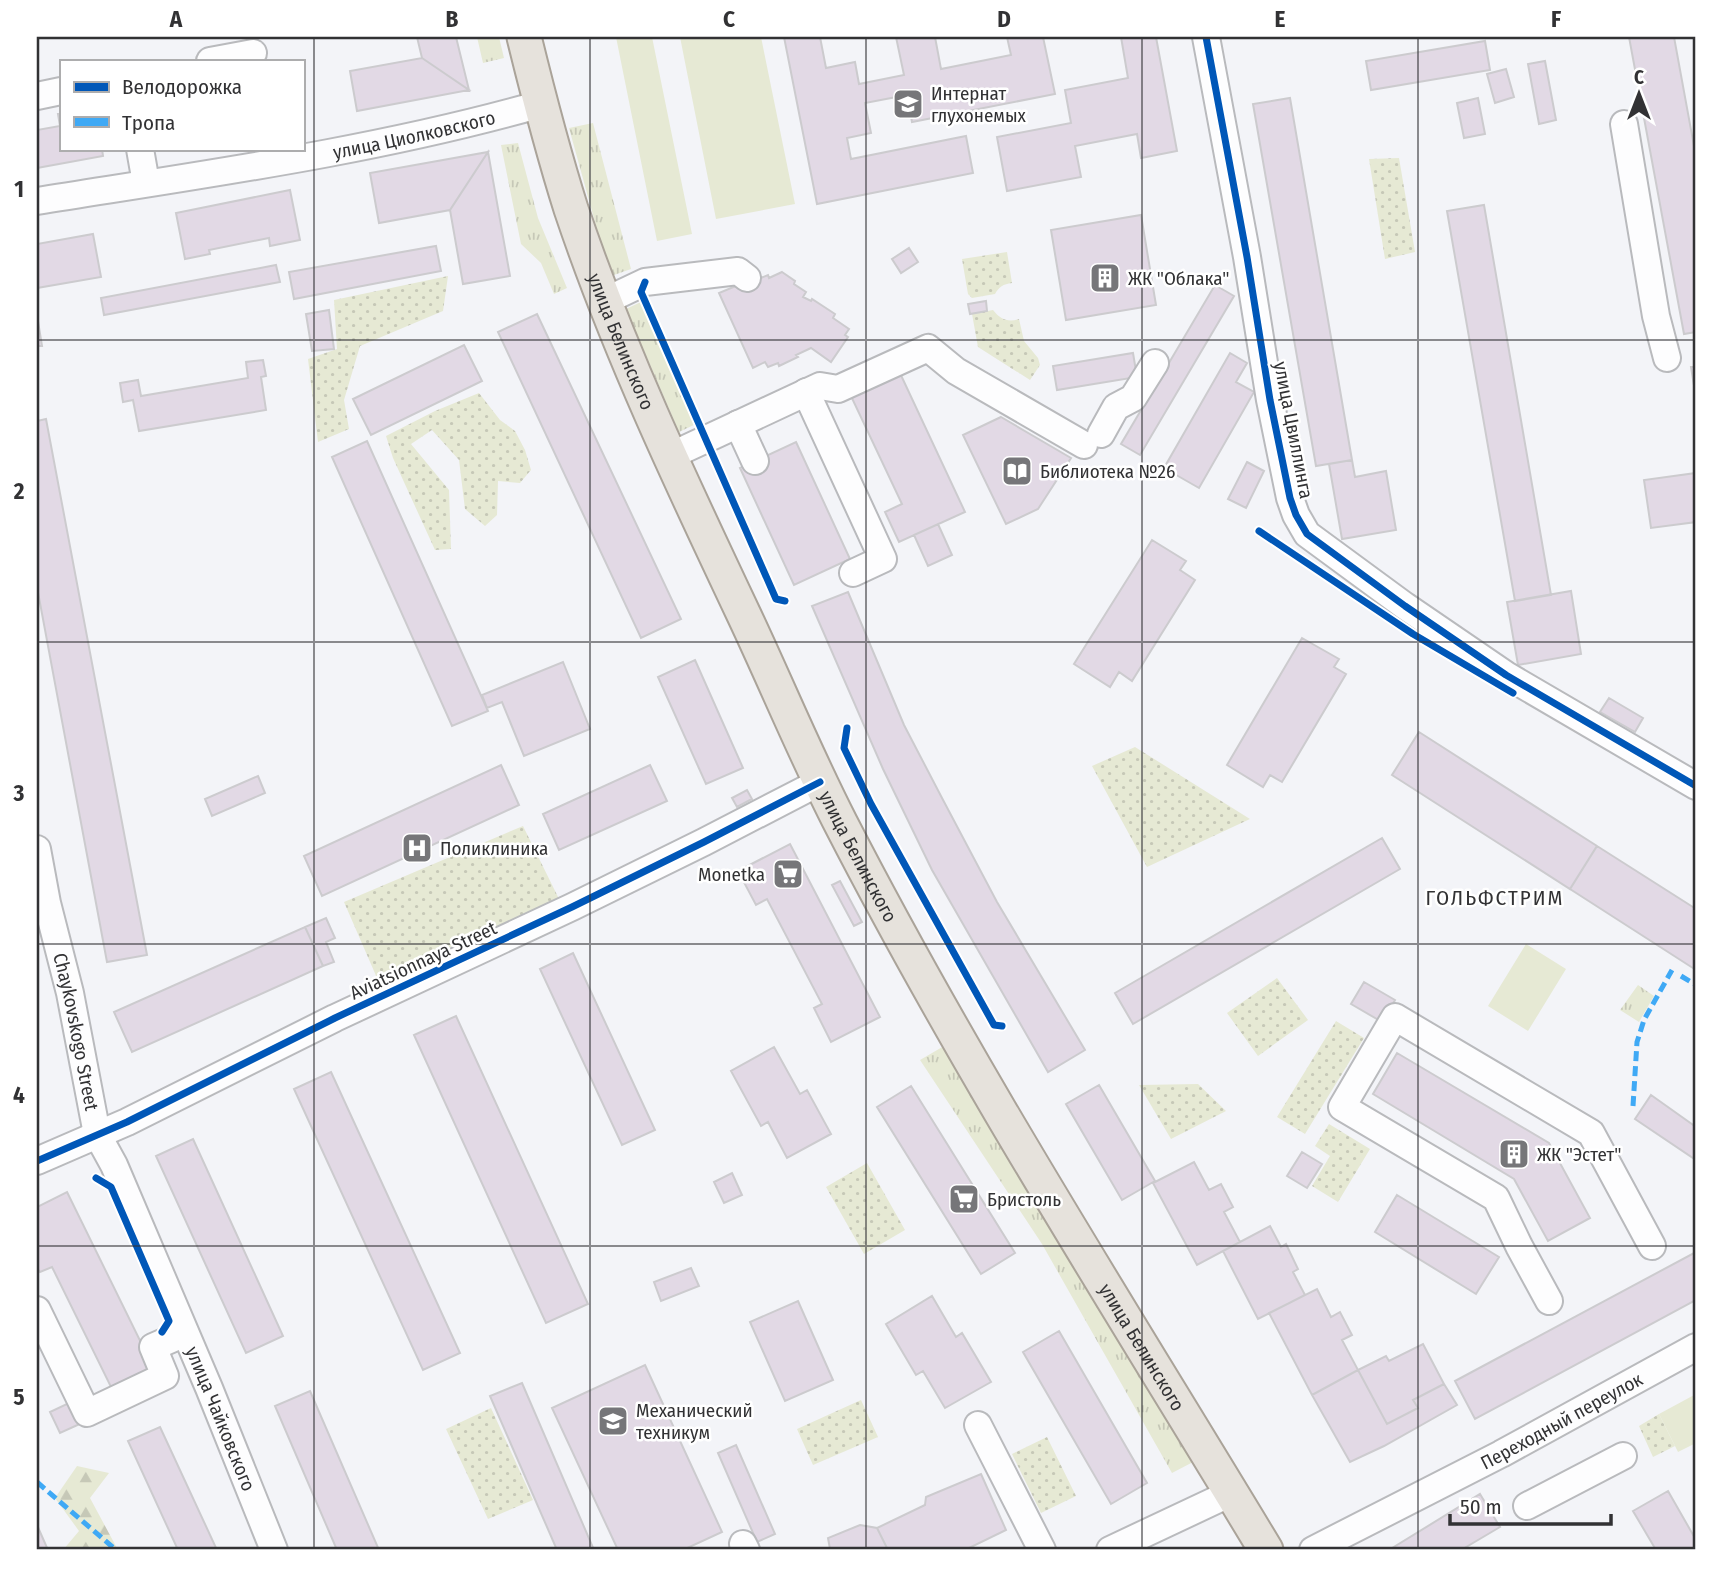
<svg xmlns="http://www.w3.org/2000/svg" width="1733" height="1587" font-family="'Fira Sans Condensed',sans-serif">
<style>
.grass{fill:url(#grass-tufts)}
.forest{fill:url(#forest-firs)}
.park{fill:url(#park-dots)}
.pitch{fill:#e6e9d4}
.building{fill:#e2d9e5;stroke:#cccbce;stroke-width:2}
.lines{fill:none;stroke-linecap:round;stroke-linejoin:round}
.minor-casing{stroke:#b9babd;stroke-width:30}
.major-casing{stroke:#aaa399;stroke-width:37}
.minor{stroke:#fdfdfe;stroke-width:26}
.major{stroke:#e6e2dc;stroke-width:33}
.quiet{stroke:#3fa9f5;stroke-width:5;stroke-dasharray:10 5;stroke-linecap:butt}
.cycleway-casing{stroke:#fff;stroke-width:11}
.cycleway{stroke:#0057b8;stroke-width:7}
.grid{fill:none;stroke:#323234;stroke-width:2;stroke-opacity:0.55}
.labels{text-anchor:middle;stroke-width:5;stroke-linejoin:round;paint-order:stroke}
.poi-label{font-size:19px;fill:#323234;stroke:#fff;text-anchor:start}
.street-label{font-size:19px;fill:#323234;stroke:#fff}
.neighbourhood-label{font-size:21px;letter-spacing:2px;fill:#323234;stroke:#fff}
.neatline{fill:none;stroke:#323234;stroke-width:2.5}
.grid-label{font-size:23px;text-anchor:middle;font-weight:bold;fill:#323234}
</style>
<defs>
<pattern id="grass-tufts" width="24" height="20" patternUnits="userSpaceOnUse" patternTransform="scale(1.75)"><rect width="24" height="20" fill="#e6e9d4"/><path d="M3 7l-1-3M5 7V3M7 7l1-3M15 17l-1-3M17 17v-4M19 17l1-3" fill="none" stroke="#c6c8b7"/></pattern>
<pattern id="forest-firs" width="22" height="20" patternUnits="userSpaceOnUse" patternTransform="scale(1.75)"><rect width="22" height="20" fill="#e6e9d4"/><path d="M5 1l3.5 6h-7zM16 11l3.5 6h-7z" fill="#c6c8b7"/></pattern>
<pattern id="park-dots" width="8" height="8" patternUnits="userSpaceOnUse" patternTransform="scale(1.75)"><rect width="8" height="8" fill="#e6e9d4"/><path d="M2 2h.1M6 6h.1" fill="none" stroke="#c6c8b7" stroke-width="1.8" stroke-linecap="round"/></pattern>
</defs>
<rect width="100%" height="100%" fill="#f3f4f8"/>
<!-- grass -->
<path class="grass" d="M477,37H499L504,58L483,63Z
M593,123L631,269L614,275L603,251L569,128Z
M518,143L538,218L567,288L554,294L541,263L521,244L501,145Z
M643,301L696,424L679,432L626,309Z
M1638,985L1654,996L1639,1022L1620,1010Z
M944,1046L1195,1461L1172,1473L1042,1244L920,1060Z"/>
<!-- forest -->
<path class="forest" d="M77,1466L109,1473L90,1498L118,1550H63L79,1531L55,1498Z"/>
<!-- park -->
<path class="park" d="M1399,158L1415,252L1385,259L1369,159Z
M1007,252L1012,283C1003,284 999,287 995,294L972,298L968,294L962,259Z
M448,276L443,311L360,346L344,400L349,429L318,442L308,359L337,349L334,300Z
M993,310C1000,319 1008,323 1019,319L1024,341L1038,358L1040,365L1030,380L978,347L972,314Z
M479,393L500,420L515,431L525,450L531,470L520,483L498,481L497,515L485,526L465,509L459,460L432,430L411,444L449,490L451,549L435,550L393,458L386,436L435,411Z
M1135,747L1250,819L1147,867L1092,766Z
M523,826L560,901L377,978L344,902Z
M1277,978L1308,1020L1258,1056L1227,1013Z
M1336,1021L1364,1038L1305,1134L1277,1117Z
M1198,1084L1226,1111L1171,1139L1139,1085Z
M1329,1124L1370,1149L1338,1202L1312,1186L1330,1156L1315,1146Z
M867,1163L905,1230L864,1254L826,1187Z
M861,1400L878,1437L813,1465L797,1429Z
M491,1408L533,1500L488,1519L446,1429Z
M1659,1414L1675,1446L1653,1457L1639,1426Z
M1047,1437L1076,1496L1041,1513L1012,1454Z"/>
<!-- pitch -->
<path class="pitch" d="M616,37H652L692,234L657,241Z
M680,37H761L795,204L716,219Z
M1526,944L1566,969L1528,1031L1488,1006Z
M1696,1394V1443L1678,1452L1659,1414Z"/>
<!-- building -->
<path class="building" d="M417,37H456L469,90L422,58Z
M784,37H820L826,68L855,62L859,84L904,75L896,37H935L941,69L1011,55L1007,37H1043L1055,94L912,122L907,95L865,103L871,133L847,138L851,159L966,136L973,173L817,204Z
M1121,37H1156L1177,151L1141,158L1137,134L1075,146L1081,177L1007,191L997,137L1071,123L1065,90L1128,78Z
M1629,37H1674L1696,157V332L1684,334Z
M1485,41L1490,70L1371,90L1366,61Z
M422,58L469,90L357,111L350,71Z
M1545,61L1556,120L1539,124L1528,64Z
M1506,69L1514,97L1495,103L1487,74Z
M1290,98L1352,460L1316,466L1253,104Z
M1478,98L1485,134L1464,138L1457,103Z
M58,114H61V149H102L103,156L37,168V130L60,126Z
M488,152L510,276L463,284L450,210Z
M488,152L450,210L379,223L370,173Z
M290,190L300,240L270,246L269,238L209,250L210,254L185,259L176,213Z
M1484,205L1551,595L1515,601L1447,211Z
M1141,215L1156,305L1066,320L1051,230Z
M93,234L101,277L37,288V244Z
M436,246L441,271L294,299L289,272Z
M909,248L918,262L901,273L892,259Z
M276,265L280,282L104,315L101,298Z
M782,272L795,281L794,284L806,292L803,297L811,301L812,299L835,314L833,318L849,329L845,335L848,337L831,362L811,348L796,355L798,357L779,366L778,363L768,367L765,362L753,368L719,293L743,283L756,280L768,275L769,278Z
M1215,285L1234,296L1140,455L1121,444Z
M986,301L987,311L970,314L968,304Z
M329,310L334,349L312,351L306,314Z
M537,314L681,619L641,638L498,332Z
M37,315L42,346H37Z
M464,345L482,381L371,435L353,399Z
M1133,353L1137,377L1057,390L1053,366Z
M1230,353L1247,363L1236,382L1254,392L1199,488L1164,468Z
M263,360L266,376L261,377L266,410L139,431L133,400L123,402L120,383L138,380L141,396L248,378L246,362Z
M1691,367H1696V398Z
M899,371L965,512L899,542L885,512L902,504L850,394Z
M1001,417L1071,458L1038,509L1006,524L963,435Z
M46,419L147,955L107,962L37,587V421Z
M367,441L488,711L452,726L332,457Z
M796,442L850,559L794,585L740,468Z
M1352,460L1355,477L1386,471L1396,530L1342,539L1329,464Z
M1247,462L1264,471L1246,508L1228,499Z
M1696,473V522L1651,528L1644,480Z
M938,524L952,555L928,566L914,535Z
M1152,540L1186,561L1180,570L1195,580L1132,681L1119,672L1110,687L1074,664Z
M1571,591L1581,654L1518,665L1507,602Z
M848,592L904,725L942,798L997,902L1085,1050L1048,1072L932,870L883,769L812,606Z
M1302,638L1339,659L1334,667L1346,674L1282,782L1270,775L1263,787L1227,765Z
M695,660L743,768L706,784L658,677Z
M563,662L590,729L524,756L502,702L487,708L482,695Z
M1609,698L1643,718L1635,732L1600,712Z
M1419,732L1597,846L1570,889L1392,775Z
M501,765L519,805L322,896L304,856Z
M650,765L667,801L559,850L543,814Z
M258,776L265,793L212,816L205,799Z
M747,790L752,799L737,807L732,798Z
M1382,838L1400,869L1133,1024L1115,993Z
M790,844L880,1017L831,1042L814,1008L822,1004L767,899L756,905L738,871Z
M1597,846L1696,909V970L1570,889Z
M840,881L862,922L854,926L832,885Z
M326,918L335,938L326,942L334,962L323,966L305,927Z
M305,927L323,966L132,1052L114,1012Z
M573,953L655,1130L622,1145L540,969Z
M1364,982L1395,1000L1382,1022L1351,1004Z
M456,1016L588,1304L546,1323L414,1035Z
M774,1047L800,1094L807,1090L831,1134L787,1158L768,1122L761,1126L731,1071Z
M1397,1053L1549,1143L1590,1218L1548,1241L1514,1179L1373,1094Z
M331,1072L460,1353L423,1370L294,1089Z
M1099,1085L1155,1181L1122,1200L1066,1104Z
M911,1086L1015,1253L981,1274L877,1107Z
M1651,1095L1696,1127V1160L1635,1119Z
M193,1139L283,1336L246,1353L156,1156Z
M1302,1152L1322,1164L1307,1188L1287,1176Z
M1194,1162L1209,1190L1221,1184L1233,1207L1224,1212L1240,1242L1197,1265L1153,1183Z
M732,1173L742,1195L724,1203L714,1182Z
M67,1192L154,1369L112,1389L52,1267L40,1272L37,1268V1207Z
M1397,1195L1499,1257L1476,1294L1375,1232Z
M1270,1226L1281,1247L1286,1244L1298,1269L1293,1272L1305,1295L1258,1319L1223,1251Z
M1696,1252V1300L1475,1419L1455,1381Z
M691,1268L699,1286L661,1301L654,1282Z
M1317,1289L1331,1317L1340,1312L1352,1335L1342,1340L1358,1370L1312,1395L1269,1313Z
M932,1296L956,1337L962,1333L991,1382L945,1408L923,1371L916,1375L886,1324Z
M798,1301L833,1380L785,1401L750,1322Z
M1059,1331L1147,1483L1111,1504L1023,1352Z
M1423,1344L1444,1384L1413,1400L1418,1408L1387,1424L1358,1370L1386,1356L1389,1361Z
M645,1365L722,1532L683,1550H618L552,1408Z
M1358,1370L1387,1424L1418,1408L1413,1400L1444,1384L1457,1405L1384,1446L1350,1462L1312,1395Z
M522,1383L594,1550H557L490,1396Z
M310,1391L379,1550H337L275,1406Z
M71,1402L82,1423L60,1433L50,1412Z
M160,1427L217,1550H178L128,1441Z
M736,1445L775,1534L757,1542L718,1453Z
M981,1474L1006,1530L965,1550H888L877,1528L925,1505L926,1497Z
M1668,1491L1696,1540V1550H1656L1633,1511Z
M1480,1494L1500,1527L1461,1550H1389Z
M37,1525L48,1550H37Z
M860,1525L877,1528L888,1550H826L830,1549L828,1538Z"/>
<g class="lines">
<!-- minor casing -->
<g class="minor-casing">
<g id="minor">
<path d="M1206,37L1247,257L1270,400L1290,498L1296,515L1307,534L1405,606L1506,675L1696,786"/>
<path d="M210,61L253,53"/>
<path d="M37,96L61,91"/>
<path d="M1624,124L1656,316L1667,358"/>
<path d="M140,149L146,183"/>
<path id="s1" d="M37,201C206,174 376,151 541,104"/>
<path d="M605,301L645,282L738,271L747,278"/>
<path d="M806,392L883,559L853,573"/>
<path d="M738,424L755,461"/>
<path d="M1101,434L1116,407L1133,398L1155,363"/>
<path d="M670,456L820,386L838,389L928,348L956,371L1084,445"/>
<path id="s2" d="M37,849L47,903L70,993L97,1134L114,1165L209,1388L274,1550"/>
<path d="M37,1161L127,1122L335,1018L572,907L704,842L820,782"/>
<path d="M1549,1301L1519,1246L1496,1198L1342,1107L1395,1017L1591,1133L1652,1246"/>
<path d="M37,1310L87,1413L165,1376L153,1347L185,1333"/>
<path d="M978,1425L1042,1550"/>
<path d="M1527,1506L1623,1456"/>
<path d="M743,1544L746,1550"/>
<path d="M1110,1550L1231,1493"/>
<path id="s3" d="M1313,1550L1501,1454L1696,1347"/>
</g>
</g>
<!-- major casing -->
<g class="major-casing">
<g id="major">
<path id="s4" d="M524,37C538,94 553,152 571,209C618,349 681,482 744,615C777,685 806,756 841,824C969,1073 1121,1310 1266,1550"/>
</g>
</g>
<!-- minor -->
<use href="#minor" class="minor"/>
<!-- major -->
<use href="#major" class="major"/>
<!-- quiet -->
<path class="quiet" d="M1681,976L1696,985
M1633,1106L1637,1042L1644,1020L1672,970
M37,1482L116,1550"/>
<!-- cycleway casing -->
<g class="cycleway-casing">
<path id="cycleway" d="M1206,37L1247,257L1270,400L1290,498L1296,515L1307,534L1405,606L1506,675L1696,786
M645,282L641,292L776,599L785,601
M1259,531L1413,634L1513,693
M847,728L844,748L871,804L994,1025L1002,1026
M37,1161L127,1122L335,1018L572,907L704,842L820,782
M96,1178L111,1187L169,1321L162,1332"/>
</g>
<!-- cycleway -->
<use href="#cycleway" class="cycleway"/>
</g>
<!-- grid -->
<path class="grid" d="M314,37V1550M590,37V1550M866,37V1550M1142,37V1550M1418,37V1550M37,340H1696M37,642H1696M37,944H1696M37,1246H1696"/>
<!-- icons -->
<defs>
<g id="school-square" transform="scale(1.575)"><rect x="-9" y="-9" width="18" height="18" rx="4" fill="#767679" stroke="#fff"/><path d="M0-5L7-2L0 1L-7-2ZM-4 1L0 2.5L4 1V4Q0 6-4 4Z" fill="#fff"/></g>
<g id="building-square" transform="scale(1.575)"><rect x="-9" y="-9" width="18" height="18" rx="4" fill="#767679" stroke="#fff"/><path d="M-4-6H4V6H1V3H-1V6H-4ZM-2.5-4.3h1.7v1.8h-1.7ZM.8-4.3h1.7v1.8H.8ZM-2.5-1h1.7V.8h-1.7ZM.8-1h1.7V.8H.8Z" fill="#fff"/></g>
<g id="library-square" transform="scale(1.575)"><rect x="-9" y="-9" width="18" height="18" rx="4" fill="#767679" stroke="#fff"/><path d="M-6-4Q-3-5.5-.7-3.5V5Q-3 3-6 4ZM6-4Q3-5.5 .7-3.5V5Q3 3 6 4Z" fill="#fff"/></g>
<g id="hospital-square" transform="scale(1.575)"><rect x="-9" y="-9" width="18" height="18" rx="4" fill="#767679" stroke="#fff"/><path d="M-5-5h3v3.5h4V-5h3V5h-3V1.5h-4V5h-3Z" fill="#fff"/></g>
<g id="supermarket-square" transform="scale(1.575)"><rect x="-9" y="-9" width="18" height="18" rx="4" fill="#767679" stroke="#fff"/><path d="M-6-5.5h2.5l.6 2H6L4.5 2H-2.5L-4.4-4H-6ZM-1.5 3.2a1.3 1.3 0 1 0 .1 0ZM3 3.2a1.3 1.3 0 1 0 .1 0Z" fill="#fff"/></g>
<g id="university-square" transform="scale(1.575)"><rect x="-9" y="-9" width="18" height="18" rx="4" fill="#767679" stroke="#fff"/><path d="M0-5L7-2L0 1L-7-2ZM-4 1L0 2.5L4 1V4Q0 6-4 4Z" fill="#fff"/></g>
</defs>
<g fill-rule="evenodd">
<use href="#school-square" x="908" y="104"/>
<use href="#building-square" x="1105" y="278"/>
<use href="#library-square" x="1017" y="471"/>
<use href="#hospital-square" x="417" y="848"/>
<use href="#supermarket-square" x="788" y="874"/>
<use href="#building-square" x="1514" y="1154"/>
<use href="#supermarket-square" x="964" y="1199"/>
<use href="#university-square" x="613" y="1421"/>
</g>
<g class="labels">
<!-- poi labels -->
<g class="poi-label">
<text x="931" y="100">Интернат<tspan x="931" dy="22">глухонемых</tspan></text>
<text x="1128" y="285">ЖК "Облака"</text>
<text x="1040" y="478">Библиотека №26</text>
<text x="440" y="855">Поликлиника</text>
<text x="765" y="881" text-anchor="end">Monetka</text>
<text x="1537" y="1161">ЖК "Эстет"</text>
<text x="987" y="1206">Бристоль</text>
<text x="636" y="1417">Механический<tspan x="636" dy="22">техникум</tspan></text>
</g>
<!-- street labels -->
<g class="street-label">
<text dy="7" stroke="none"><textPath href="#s1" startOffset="383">улица Циолковского</textPath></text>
<text dy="7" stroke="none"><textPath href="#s4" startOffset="320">улица Белинского</textPath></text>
<text transform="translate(1294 430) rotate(79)" y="7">улица Цвиллинга</text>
<text dy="7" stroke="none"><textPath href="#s4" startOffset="887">улица Белинского</textPath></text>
<text transform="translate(423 960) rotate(-25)" y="7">Aviatsionnaya Street</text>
<text dy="7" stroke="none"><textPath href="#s2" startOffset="187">Chaykovskogo Street</textPath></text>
<text dy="7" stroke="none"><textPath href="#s4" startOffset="1454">улица Белинского</textPath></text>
<text dy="7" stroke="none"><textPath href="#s2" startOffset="602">улица Чайковского</textPath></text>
<text dy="7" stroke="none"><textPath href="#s3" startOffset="280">Переходный переулок</textPath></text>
</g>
<!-- neighbourhood labels -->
<g class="neighbourhood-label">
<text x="1495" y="905">ГОЛЬФСТРИМ</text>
</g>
</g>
<!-- border -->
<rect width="1733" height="1587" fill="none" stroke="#ffffff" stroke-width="77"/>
<!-- legend -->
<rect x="60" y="60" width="245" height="91" fill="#ffffff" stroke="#adadae" stroke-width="2"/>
<rect x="74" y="82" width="35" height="10" fill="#0057b8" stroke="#adadae" stroke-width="2"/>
<text x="122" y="94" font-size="21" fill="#323234">Велодорожка</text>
<rect x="74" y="117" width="35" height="10" fill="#3fa9f5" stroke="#adadae" stroke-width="2"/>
<text x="122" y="130" font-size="21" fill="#323234">Тропа</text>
<!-- north arrow -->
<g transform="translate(1639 94)" stroke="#ffffff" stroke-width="5" paint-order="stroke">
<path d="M0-5L12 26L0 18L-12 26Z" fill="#323234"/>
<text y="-10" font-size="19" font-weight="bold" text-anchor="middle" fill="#323234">С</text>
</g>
<!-- scale -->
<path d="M1450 1514v10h161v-10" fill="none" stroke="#323234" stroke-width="3.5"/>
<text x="1460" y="1514" font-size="21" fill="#323234" stroke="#ffffff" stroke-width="5" paint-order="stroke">50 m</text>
<rect x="38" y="38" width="1656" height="1510" class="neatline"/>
<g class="grid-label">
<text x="176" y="27">A</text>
<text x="452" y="27">B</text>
<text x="729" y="27">C</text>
<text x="1004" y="27">D</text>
<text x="1280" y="27">E</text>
<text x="1556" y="27">F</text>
<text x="19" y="197">1</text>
<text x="19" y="499">2</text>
<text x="19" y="801">3</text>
<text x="19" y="1103">4</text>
<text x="19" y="1405">5</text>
</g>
</svg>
